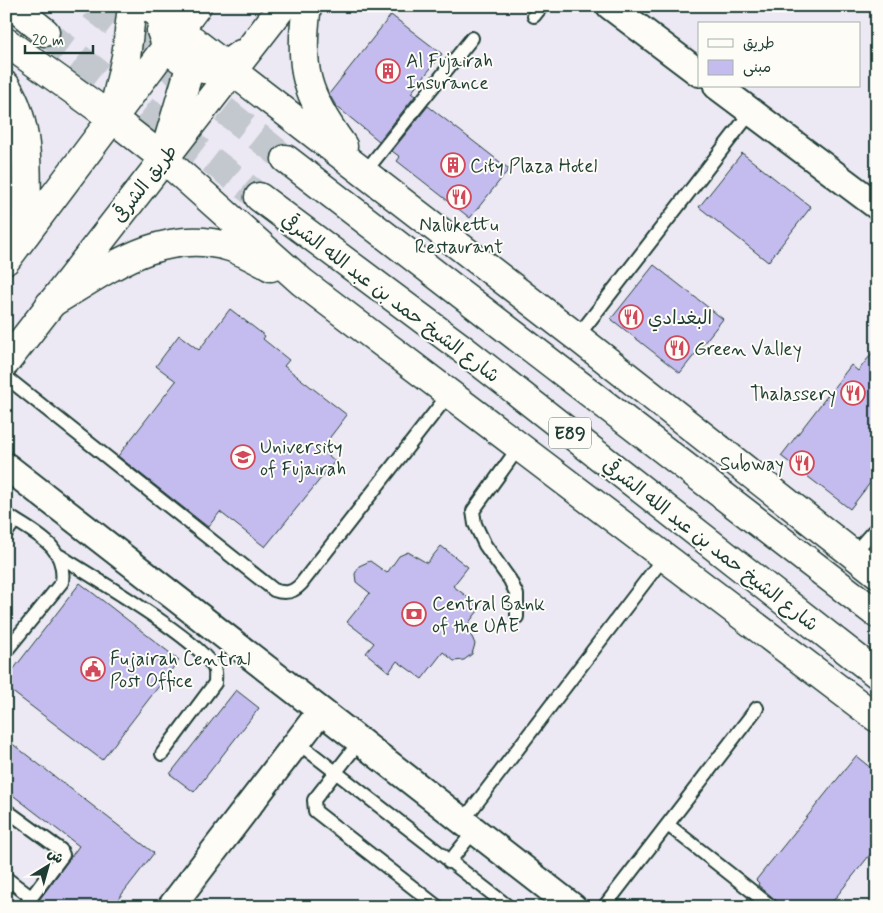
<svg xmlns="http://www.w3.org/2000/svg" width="883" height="913" font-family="Mynerve,'Playpen Sans Arabic',sans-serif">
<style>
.building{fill:#c4bcee;stroke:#1f3d34}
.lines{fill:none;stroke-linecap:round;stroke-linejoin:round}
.trunk-tunnel{stroke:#c3c7ce;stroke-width:28;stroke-dasharray:28 14;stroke-linecap:butt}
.service-casing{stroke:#1f3d34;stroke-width:16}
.minor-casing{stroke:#1f3d34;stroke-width:30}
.tertiary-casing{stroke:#1f3d34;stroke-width:31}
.secondary-casing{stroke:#1f3d34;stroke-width:31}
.trunk-casing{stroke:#1f3d34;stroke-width:31}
.service{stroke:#fdfcf7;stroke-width:12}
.minor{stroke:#fdfcf7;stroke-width:26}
.tertiary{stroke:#fdfcf7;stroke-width:28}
.secondary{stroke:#fdfcf7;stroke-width:28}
.trunk{stroke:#fdfcf7;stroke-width:28}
.labels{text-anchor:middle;stroke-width:4;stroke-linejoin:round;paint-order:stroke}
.shield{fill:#fdfcf7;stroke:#62766e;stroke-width:1}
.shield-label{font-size:18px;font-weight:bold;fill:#1f3d34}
.poi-label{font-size:19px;fill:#1f3d34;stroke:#fdfcf7;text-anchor:start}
.street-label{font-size:19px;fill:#1f3d34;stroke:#fdfcf7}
</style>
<rect width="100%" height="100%" fill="#ece9f4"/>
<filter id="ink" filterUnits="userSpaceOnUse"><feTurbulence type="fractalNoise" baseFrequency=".02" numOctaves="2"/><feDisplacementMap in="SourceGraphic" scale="10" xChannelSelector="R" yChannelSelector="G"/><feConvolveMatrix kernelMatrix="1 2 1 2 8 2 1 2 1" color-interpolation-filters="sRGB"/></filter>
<g filter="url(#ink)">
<!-- building -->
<path class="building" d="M391,15L442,54L411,93L415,96L379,141L336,106L329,94Z
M428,106L509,169L470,218L397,161L400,157L392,151Z
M742,153L811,207L768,262L699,207Z
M654,265L723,319L680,373L611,319Z
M230,309L265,336L263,339L289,360L284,366L347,415L321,449L335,461L265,547L220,512L208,527L118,456L176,381L156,366L179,335L199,350Z
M877,347V474L850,509L781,456L851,365L858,371Z
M441,546L468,567L453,586L481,607L464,629L472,637L475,644L472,654L464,660L454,661L443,652L422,679L397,661L389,672L366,653L374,643L347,622L370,593L356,582L355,574L359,566L370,561L387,573L399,556L408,552L427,563Z
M80,583L179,660L102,760L6,687V679Z
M236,690L259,708L194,792L170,774Z
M6,739L154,853L112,907H34L79,846L6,790Z
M856,756L877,773V846L828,907H780L777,901L758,885L759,883L756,880Z
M748,898L759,907H741Z"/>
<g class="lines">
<!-- trunk-tunnel -->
<path class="trunk-tunnel" d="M92,6L286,159
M45,32L259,197"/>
<!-- service casing -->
<g class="service-casing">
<path id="service" d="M534,16L542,6
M364,173L472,38
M577,337L751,112
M6,377L274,590C285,594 293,593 301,584L449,394
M6,514C32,533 67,544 62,582L6,651
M6,533L15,521
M853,554L877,527
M60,556C92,577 199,639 214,668C216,672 215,678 215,683L162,754
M517,617V595L510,580L485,545L475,524L473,511L519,447
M360,741L314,800L315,811L438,907
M297,742L509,907
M6,810L61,850L63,855L24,907
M463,821L664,557
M668,825L772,907
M449,862L475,830
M6,878L31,897
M604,907L757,708"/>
</g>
<!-- minor casing -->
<g class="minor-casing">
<path id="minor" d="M610,6L699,73
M717,86L877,206
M6,466L573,907
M171,907L321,711"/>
</g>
<!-- tertiary casing -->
<g class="tertiary-casing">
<path id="tertiary" d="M112,118L126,57L132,6
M163,158L191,64L194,41"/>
</g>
<!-- secondary casing -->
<g class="secondary-casing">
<path id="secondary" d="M161,31C163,35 164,41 167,45C174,58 199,72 214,69C224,67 233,60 241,54
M6,260L197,6
M6,362L283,6"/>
</g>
<!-- trunk casing -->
<g class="trunk-casing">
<path id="trunk" d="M13,6L45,32
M148,6L577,337L877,573
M307,6C298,68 306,96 343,146
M6,42L112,118L163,158L302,282L877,718
M6,86C33,128 26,186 26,233
M286,159L877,614
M259,197L460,347L877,674
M50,304C106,271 161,226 230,247C244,252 258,260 271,267"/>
</g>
<!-- service -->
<use href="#service" class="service"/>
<!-- minor -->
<use href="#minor" class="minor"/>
<!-- tertiary -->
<use href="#tertiary" class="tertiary"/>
<!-- secondary -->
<use href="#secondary" class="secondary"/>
<!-- trunk -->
<use href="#trunk" class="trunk"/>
</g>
</g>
<!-- icons -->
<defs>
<g id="building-ring" transform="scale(1.25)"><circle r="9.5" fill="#fdfcf7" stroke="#d1495b" stroke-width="1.5"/><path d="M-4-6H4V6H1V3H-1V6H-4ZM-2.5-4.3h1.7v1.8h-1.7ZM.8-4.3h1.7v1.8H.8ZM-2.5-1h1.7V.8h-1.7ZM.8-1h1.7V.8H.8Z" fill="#d1495b"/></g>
<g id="restaurant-ring" transform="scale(1.25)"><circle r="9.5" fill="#fdfcf7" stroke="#d1495b" stroke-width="1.5"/><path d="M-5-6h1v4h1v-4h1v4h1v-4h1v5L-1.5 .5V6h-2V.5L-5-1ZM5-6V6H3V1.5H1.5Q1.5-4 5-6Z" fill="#d1495b"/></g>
<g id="university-ring" transform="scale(1.25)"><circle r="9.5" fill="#fdfcf7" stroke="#d1495b" stroke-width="1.5"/><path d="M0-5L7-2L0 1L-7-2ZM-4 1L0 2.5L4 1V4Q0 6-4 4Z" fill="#d1495b"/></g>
<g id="bank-ring" transform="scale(1.25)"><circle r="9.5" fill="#fdfcf7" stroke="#d1495b" stroke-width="1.5"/><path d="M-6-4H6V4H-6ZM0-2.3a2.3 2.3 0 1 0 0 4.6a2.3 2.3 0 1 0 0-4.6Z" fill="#d1495b"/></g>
<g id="civic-ring" transform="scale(1.25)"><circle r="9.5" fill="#fdfcf7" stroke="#d1495b" stroke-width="1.5"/><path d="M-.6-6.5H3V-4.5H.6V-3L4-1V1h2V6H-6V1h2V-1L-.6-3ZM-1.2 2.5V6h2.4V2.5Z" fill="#d1495b"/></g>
</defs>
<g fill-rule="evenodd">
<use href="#building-ring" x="388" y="71"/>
<use href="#building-ring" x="453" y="165"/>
<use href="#restaurant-ring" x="459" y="197"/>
<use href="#restaurant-ring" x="631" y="317"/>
<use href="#restaurant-ring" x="677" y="348"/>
<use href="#restaurant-ring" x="853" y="393"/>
<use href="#university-ring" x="243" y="457"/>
<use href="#restaurant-ring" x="802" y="463"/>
<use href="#bank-ring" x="414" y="614"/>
<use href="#civic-ring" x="93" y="669"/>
</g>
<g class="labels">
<!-- shield labels -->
<rect class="shield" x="549" y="417.5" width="42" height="31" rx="4"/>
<g class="shield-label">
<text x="570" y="439">E89</text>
</g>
<!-- poi labels -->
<g class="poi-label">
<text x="406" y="67">Al Fujairah<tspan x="406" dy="22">Insurance</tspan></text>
<text x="470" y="172">City Plaza Hotel</text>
<text x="459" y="231" text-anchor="middle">Nalukettu<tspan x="459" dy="22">Restaurant</tspan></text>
<text x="648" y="324">البغدادي</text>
<text x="694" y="355">Green Valley</text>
<text x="836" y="400" text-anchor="end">Thalassery</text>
<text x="260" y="453">University<tspan x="260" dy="22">of Fujairah</tspan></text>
<text x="784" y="470" text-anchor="end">Subway</text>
<text x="432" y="610">Central Bank<tspan x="432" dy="22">of the UAE</tspan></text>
<text x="110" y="665">Fujairah Central<tspan x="110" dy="22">Post Office</tspan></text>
</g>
<!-- street labels -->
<g class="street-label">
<text transform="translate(144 183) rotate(-52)" y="7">طريق الشرقى</text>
<text transform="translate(391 297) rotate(37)" y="7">شارع الشيخ حمد بن عبد الله الشرقي</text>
<text transform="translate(711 544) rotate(38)" y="7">شارع الشيخ حمد بن عبد الله الشرقي</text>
</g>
</g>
<!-- margin -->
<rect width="883" height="913" fill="none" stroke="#fdfcf7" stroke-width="25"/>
<rect x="12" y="12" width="858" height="888" fill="none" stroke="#1f3d34" stroke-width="2" filter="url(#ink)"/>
<!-- legend -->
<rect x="698" y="22" width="162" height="65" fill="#fdfcf7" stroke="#a4b0a9"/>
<rect x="708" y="39" width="25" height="8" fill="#fdfcf7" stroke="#a4b0a9"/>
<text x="743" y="48" font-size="15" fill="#1f3d34">طريق</text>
<rect x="708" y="60" width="25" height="15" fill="#c4bcee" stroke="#a4b0a9"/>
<text x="743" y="72" font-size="15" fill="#1f3d34">مبنى</text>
<!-- north arrow -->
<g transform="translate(48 866) rotate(37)" stroke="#fdfcf7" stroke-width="4" paint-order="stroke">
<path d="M0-4L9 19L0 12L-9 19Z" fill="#1f3d34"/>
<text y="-8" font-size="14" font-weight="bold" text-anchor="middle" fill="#1f3d34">ش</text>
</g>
<!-- scale -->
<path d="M25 45v8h68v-8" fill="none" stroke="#1f3d34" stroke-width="2.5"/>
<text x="32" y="45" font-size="15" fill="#1f3d34" stroke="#fdfcf7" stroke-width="4" paint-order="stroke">20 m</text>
</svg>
